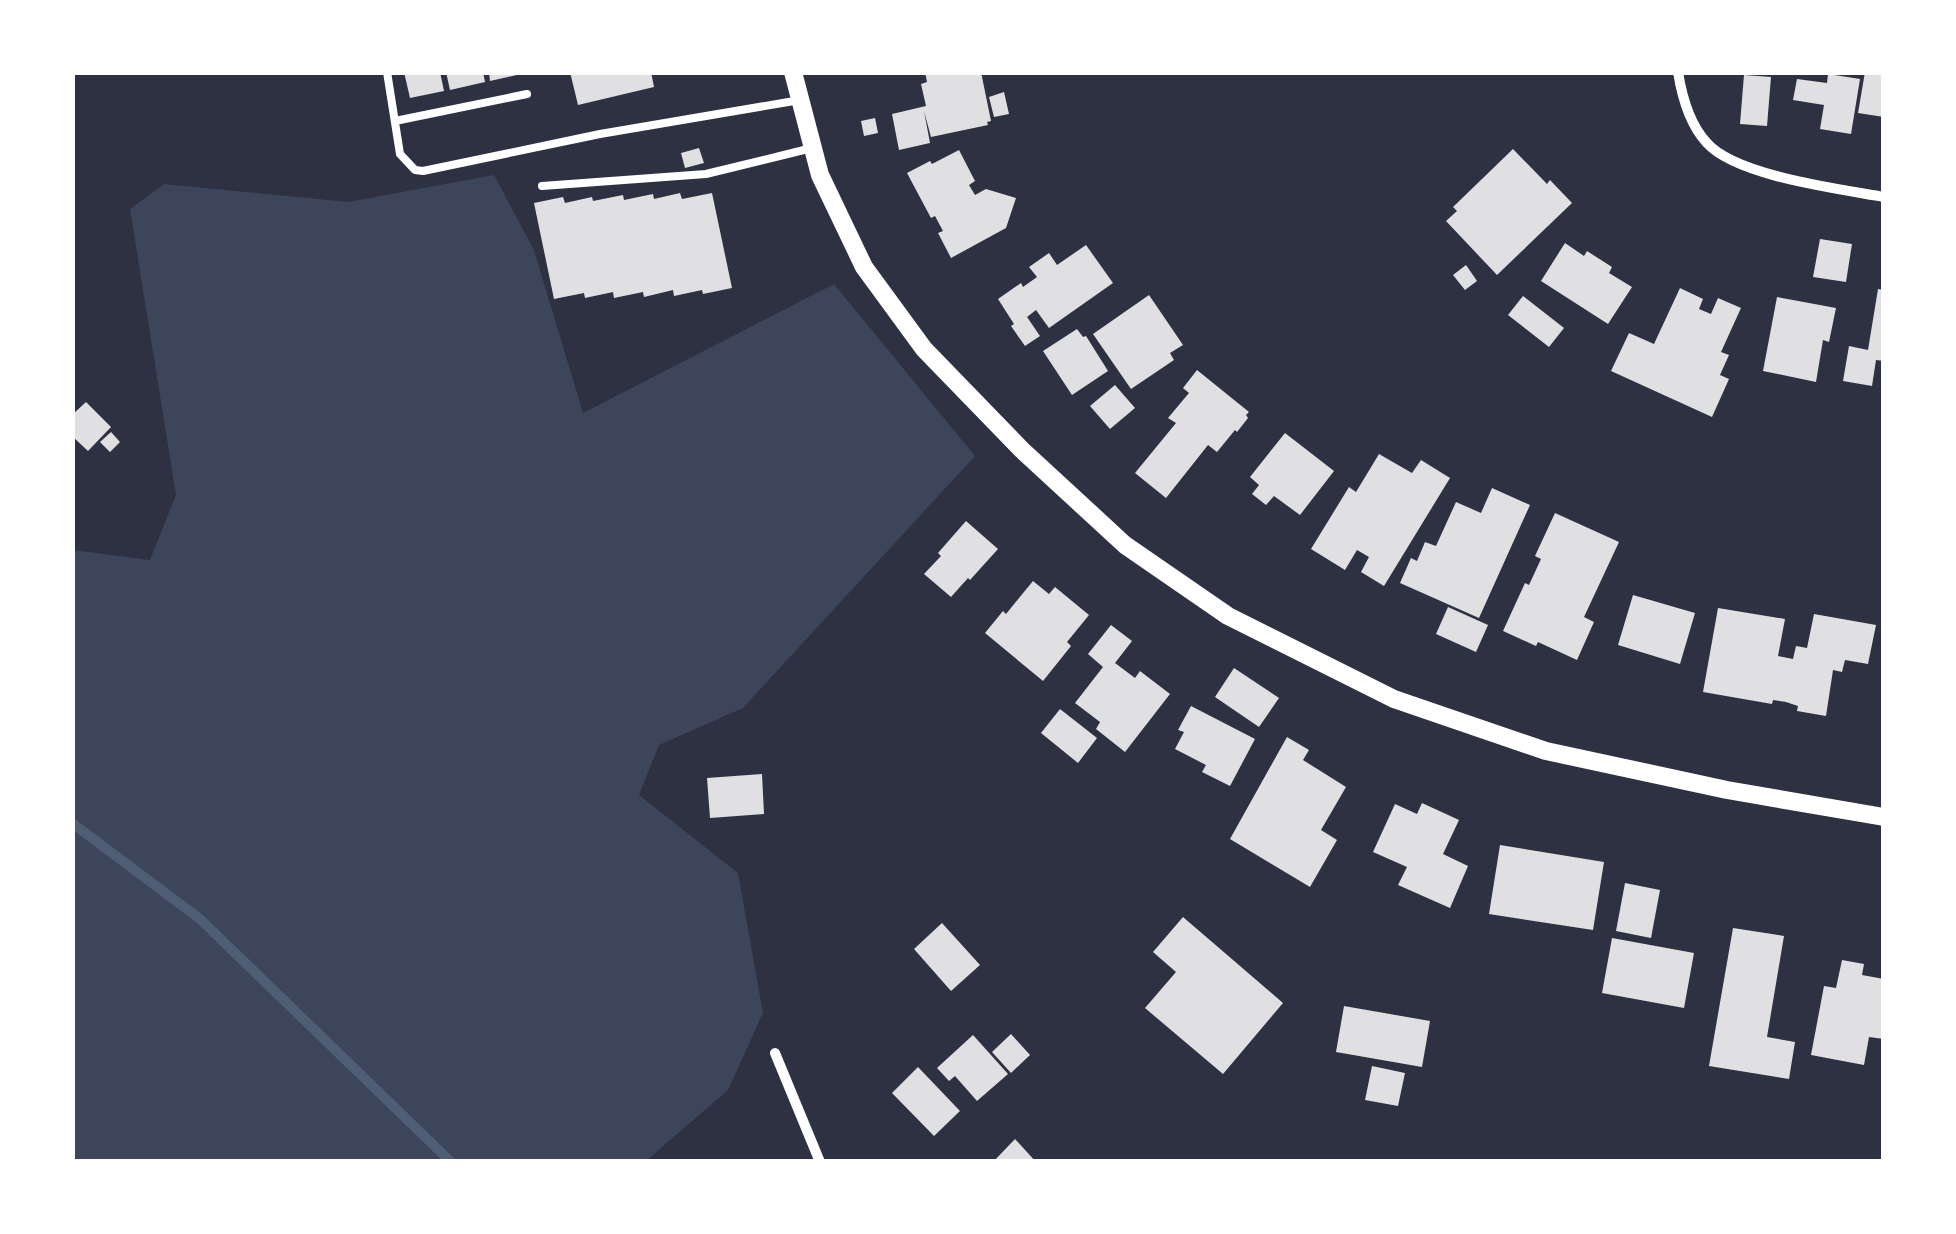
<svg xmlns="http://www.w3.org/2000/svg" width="1956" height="1234" font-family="Karla,sans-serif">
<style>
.green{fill:#3c4559}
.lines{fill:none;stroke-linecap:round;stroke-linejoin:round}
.stream{stroke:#4f5d75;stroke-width:10}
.building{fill:#e0e0e3}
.service{stroke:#fff;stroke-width:8}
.minor{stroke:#fff;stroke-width:10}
.tertiary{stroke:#fff;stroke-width:18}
</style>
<rect width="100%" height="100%" fill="#2d3142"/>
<!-- green -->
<path class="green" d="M494,175L534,250L583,413L834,284L975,456L743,708L659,745L639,795L738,873L763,1013L728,1090L646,1161H73V550L150,560L176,495L130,209L164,184L348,202Z"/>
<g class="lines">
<!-- stream -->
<path class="stream" d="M72,823L200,919L451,1162"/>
</g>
<!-- building -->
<path class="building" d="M404,72H440L444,91L410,98Z
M446,72H483L485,82L450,90Z
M489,72H520L521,74L490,81Z
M570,72H651L654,87L578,105Z
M925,72H981L991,121L987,122L988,125L931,137L924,111L930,143L899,150L892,114L926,106L921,84L927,82Z
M1865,72H1884V117L1858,113Z
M1828,74L1860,79L1851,134L1820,129L1824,105L1793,100L1797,79L1827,83Z
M1744,75L1771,77L1767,126L1740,124Z
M1004,92L1009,114L994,117L989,97Z
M875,118L878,133L864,136L861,121Z
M699,148L704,163L685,168L681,153Z
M1513,149L1547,184L1550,180L1572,203L1497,275L1446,221L1457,211L1453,207Z
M959,150L975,181L969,185L975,195L986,189L1016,198L1006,228L951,258L938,233L943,231L935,216L931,218L907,173L930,161L932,164Z
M680,193L682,199L712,193L732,288L703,294L702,290L674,296L673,290L644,297L643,292L614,298L613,292L585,298L584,293L554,299L534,203L563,197L565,203L592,197L593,201L623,195L624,200L653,194L654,199Z
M1820,239L1852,244L1846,282L1813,277Z
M1565,243L1584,256L1587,251L1612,267L1609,273L1632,287L1608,324L1541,281Z
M1086,245L1113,283L1049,328L1036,310L1027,317L1040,336L1025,346L1011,326L1014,324L998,299L1021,283L1023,287L1037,277L1029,267L1049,253L1057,265Z
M1466,265L1477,281L1465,290L1453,275Z
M1680,288L1703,299L1699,309L1711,314L1718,298L1741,308L1721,352L1729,355L1720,375L1729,379L1712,417L1611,371L1629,333L1654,344Z
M1878,289L1884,290V361L1876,360L1872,386L1843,381L1849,346L1868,350Z
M1149,295L1183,345L1170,353L1174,360L1131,389L1093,334Z
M1523,296L1564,328L1549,347L1508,315Z
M1777,297L1836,308L1829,342L1823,340L1816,382L1763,371Z
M1077,329L1083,337L1086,336L1108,371L1072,395L1043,351Z
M1197,370L1249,412L1246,415L1248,418L1237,432L1235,430L1217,452L1208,445L1166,498L1135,473L1176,423L1168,418L1189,393L1183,388Z
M1115,385L1135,408L1110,429L1090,406Z
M86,402L111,427L88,451L72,436V415Z
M111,432L120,442L110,452L100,442Z
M1285,433L1334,471L1300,515L1274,496L1266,505L1252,494L1259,485L1250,477Z
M1379,454L1412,473L1421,460L1450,478L1384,586L1361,572L1369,557L1357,550L1345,570L1311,549L1349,487L1356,492Z
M1492,488L1530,505L1479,618L1400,583L1411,558L1417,561L1425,542L1436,546L1456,502L1481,513Z
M1555,513L1619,542L1584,617L1594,622L1577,660L1538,642L1536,646L1503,631L1525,583L1529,585L1541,559L1535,556Z
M966,521L998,549L970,580L968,578L951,597L924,574L941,556L938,553Z
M1033,581L1049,594L1055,587L1089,615L1067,642L1071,646L1043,681L985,633L1003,611L1006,614Z
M1633,595L1695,613L1680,664L1618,645Z
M1448,607L1488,625L1476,652L1436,634Z
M1718,608L1785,619L1778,656L1793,659L1796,646L1807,648L1814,614L1876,625L1868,664L1845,660L1842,672L1833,670L1826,716L1797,711L1798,706L1786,702L1773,700L1772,704L1703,692Z
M1111,625L1132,641L1115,663L1135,678L1140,671L1170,694L1125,752L1096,729L1100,722L1075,703L1103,667L1088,654Z
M1234,668L1279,698L1259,727L1215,697Z
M1191,706L1255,739L1230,786L1202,772L1206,765L1175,749L1184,732L1178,730Z
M1060,709L1097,738L1078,763L1041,733Z
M1287,737L1309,750L1303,760L1346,787L1321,830L1337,840L1310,887L1230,839Z
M762,774L764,814L710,818L707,778Z
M1422,803L1459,820L1443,854L1468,866L1450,908L1398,885L1407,867L1373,852L1395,804L1417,814Z
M1500,845L1604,862L1593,930L1489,914Z
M1625,883L1660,890L1651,938L1616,931Z
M1183,917L1283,1003L1223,1074L1145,1008L1176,972L1153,952Z
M942,923L980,965L951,991L914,949Z
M1733,928L1784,936L1767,1037L1795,1042L1789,1079L1709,1066Z
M1612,938L1694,953L1684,1008L1602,993Z
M1842,960L1864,964L1862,975L1884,979V1039L1869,1037L1864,1065L1811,1055L1824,986L1836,988Z
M1344,1006L1430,1021L1422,1067L1336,1052Z
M1011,1034L1030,1055L1011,1073L992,1052Z
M973,1035L1008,1074L977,1101L955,1076L949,1081L937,1068Z
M1372,1066L1405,1073L1398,1106L1365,1100Z
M918,1067L960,1111L934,1136L892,1093Z
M1015,1139L1036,1162H993Z"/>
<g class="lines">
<!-- service -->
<path class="service" d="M387,72L400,154L415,170L423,171L600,134L800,100
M395,121L527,94
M542,186L706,174L812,148"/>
<!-- minor -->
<path class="minor" d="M1678,72C1682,97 1689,124 1707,143C1736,176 1840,189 1884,197
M775,1053L820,1162"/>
<!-- tertiary -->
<path class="tertiary" d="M793,72L820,175L864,267L924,349L1022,450L1125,545L1228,616L1394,699L1546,751L1727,790L1884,817"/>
</g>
<!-- border -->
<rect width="1956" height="1234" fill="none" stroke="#ffffff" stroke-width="150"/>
</svg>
